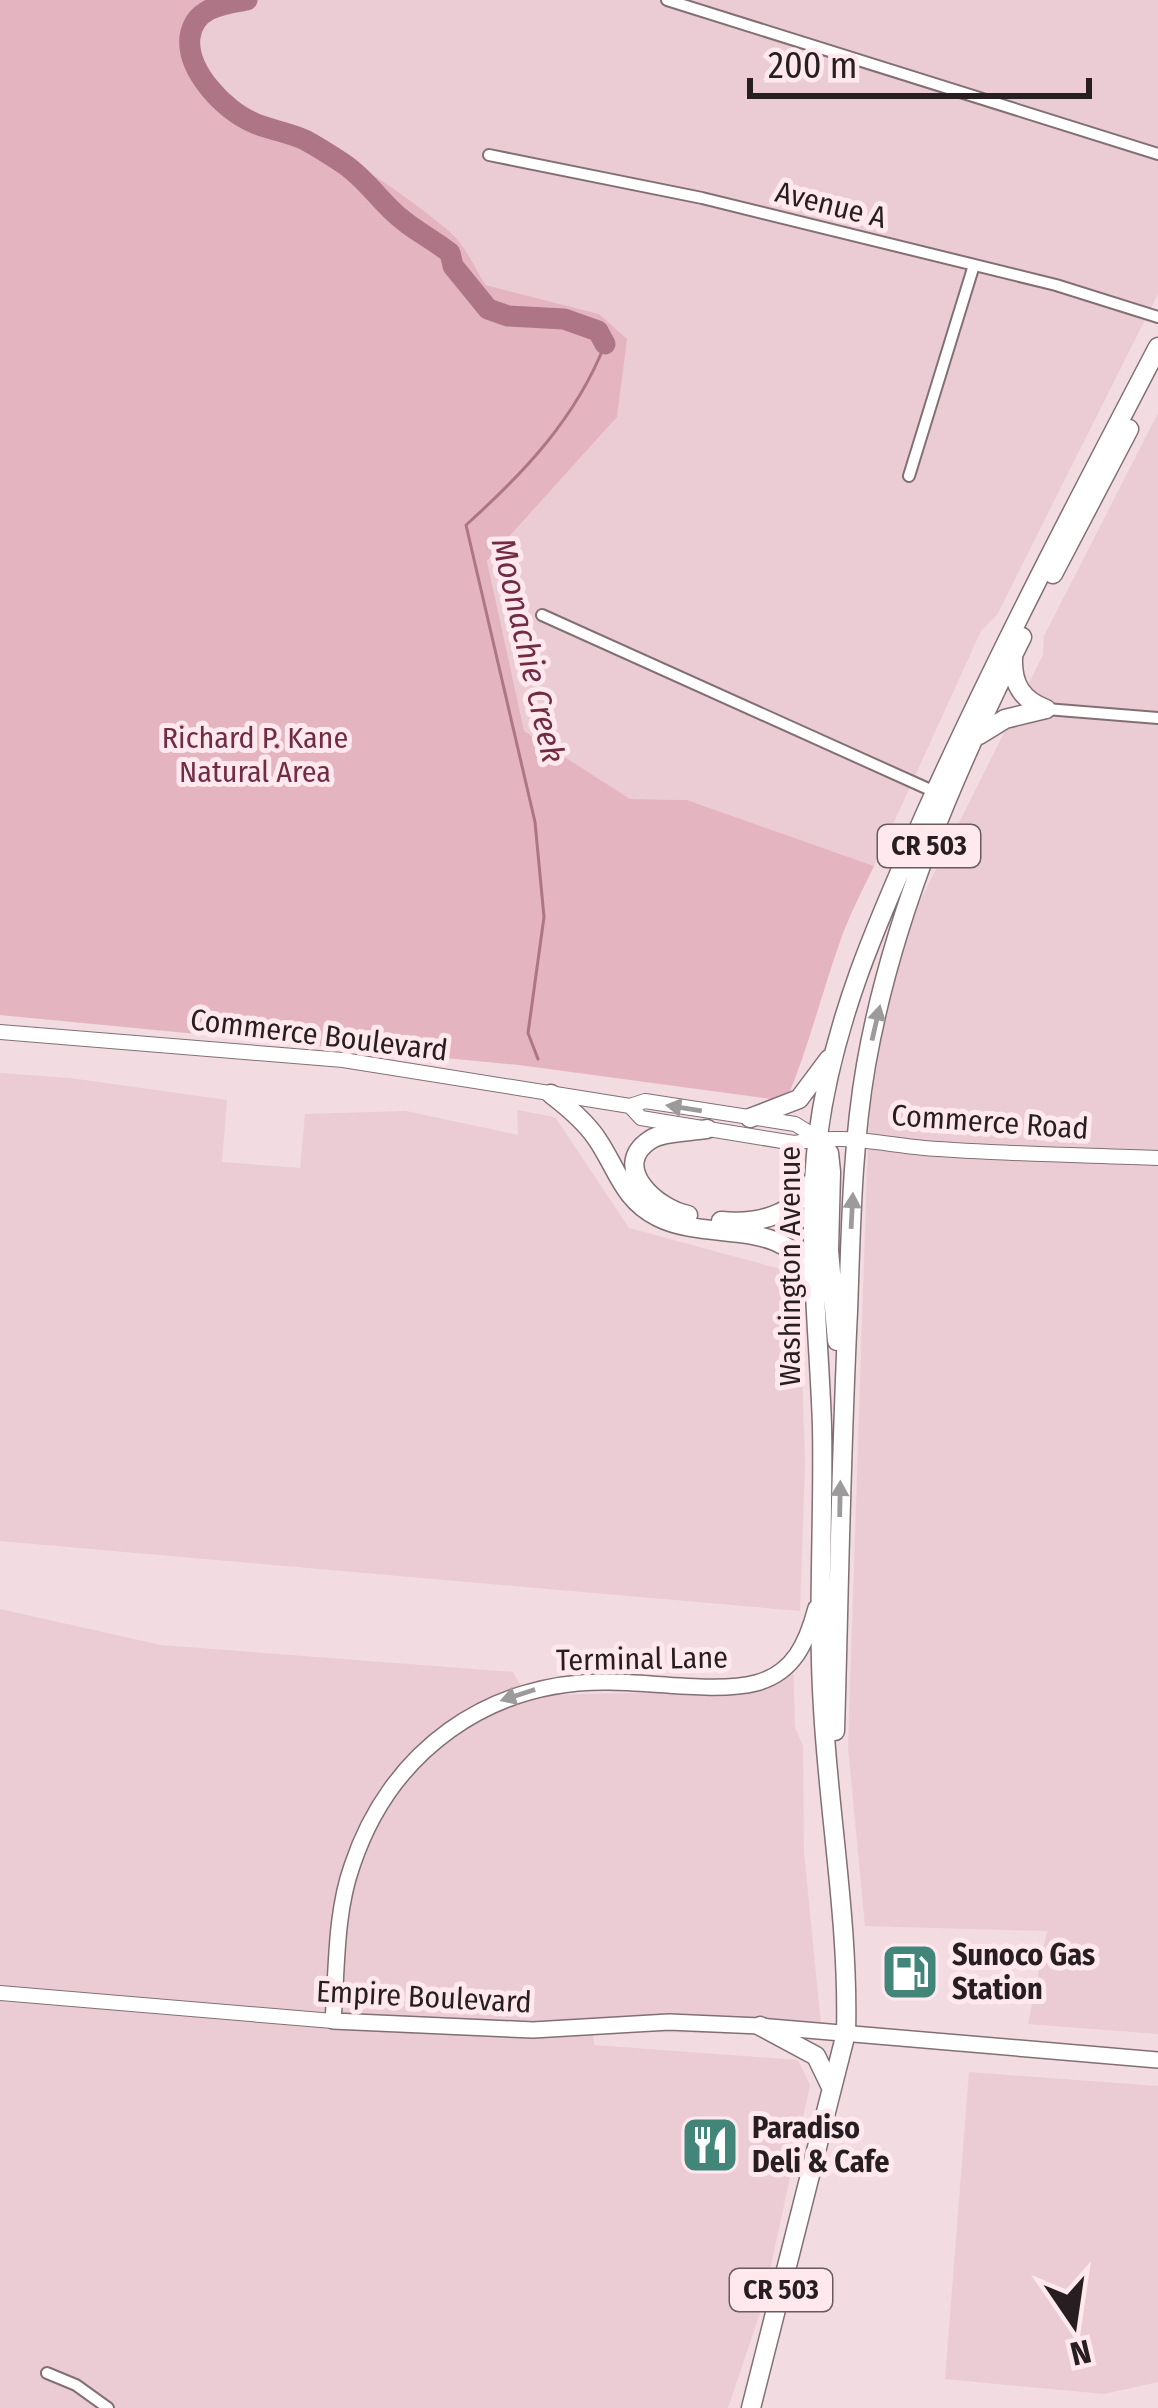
<svg xmlns="http://www.w3.org/2000/svg" width="1158" height="2408" font-family="'Fira Sans Condensed',sans-serif">
<style>
.built{fill:#ebccd4}
.green{fill:#e4b4c1}
.lines{fill:none;stroke-linecap:round;stroke-linejoin:round}
.stream{stroke:#ad7585;stroke-width:3}
.river{stroke:#ad7585;stroke-width:21}
.minor-casing{stroke:#826f74;stroke-width:14}
.tertiary-casing{stroke:#826f74;stroke-width:16}
.secondary-casing{stroke:#826f74;stroke-width:18}
.primary-casing{stroke:#826f74;stroke-width:21}
.minor{stroke:#fff;stroke-width:10}
.tertiary{stroke:#fff;stroke-width:14}
.secondary{stroke:#fff;stroke-width:15}
.primary{stroke:#fff;stroke-width:18}
.oneway{fill:#9d9a9b}
.labels{text-anchor:middle;stroke-width:10;stroke-linejoin:round;paint-order:stroke}
.shield{fill:#ffe9ee;stroke:#675b5e;stroke-width:3}
.shield-label{font-size:27px;font-weight:bold;fill:#261e20}
.street-label{font-size:30px;fill:#261e20;stroke:#ffe9ee}
.park-label{font-size:30px;fill:#722b44;stroke:#ffe9ee}
.poi-label{font-size:30px;font-weight:bold;fill:#261e20;stroke:#ffe9ee;text-anchor:start}
.water-label{font-size:33px;font-style:italic;fill:#722b44;stroke:#ffe9ee}
</style>
<rect width="100%" height="100%" fill="#f2dbe1"/>
<!-- built -->
<path class="built" d="M225,0H1158V294L997,615L981,631L874,866L687,800L630,799L523,731L487,561L617,417L599,314L486,285L453,234L223,116L180,52L185,17Z
M1158,413V2034L1028,2024L1047,1931L865,1926L848,1747L867,1170L870,1110L885,1012L916,909L1043,655L1044,636Z
M0,1073L70,1078L227,1100L222,1162L300,1168L305,1114L406,1111L518,1135L517,1110L555,1117L629,1228L799,1274L805,1464L800,1611L0,1541Z
M0,1609L161,1645L513,1672L526,1695L750,1691L793,1653L795,1727L803,1746L804,1852L822,2035L593,2031L594,2045L798,2060L810,2085L762,2307L728,2408H0Z
M969,2072L1158,2086V2382L1104,2394L945,2379Z"/>
<!-- green -->
<path class="green" d="M0,0H247C224,4 194,7 190,36C188,49 194,60 199,71C230,127 293,131 345,158C373,173 426,211 450,232C465,245 475,269 486,285L599,314L627,339L617,417L487,561L524,731L630,799L687,800L874,866C863,889 851,912 842,936C822,991 809,1047 786,1101L519,1065L0,1015Z"/>
<g class="lines">
<!-- stream -->
<path class="stream" d="M538,1059L528,1033L544,917L535,822L466,525C524,473 576,418 605,344"/>
<!-- river -->
<path class="river" d="M247,0C224,4 194,7 190,37C186,70 224,110 252,122C269,130 288,132 305,140C318,147 332,156 344,164C368,180 382,205 404,221C419,233 435,241 450,253L453,266L488,309L508,316L564,319L598,331L605,344"/>
<!-- minor casing -->
<g class="minor-casing">
<path id="minor" d="M667,0L1158,154
M489,155L702,198L1056,285L1158,317
M909,476L974,265
M542,615L935,792
M1046,709L1158,718
M47,2373L76,2385L108,2408"/>
</g>
<!-- tertiary casing -->
<g class="tertiary-casing">
<path id="tertiary" d="M0,1032L343,1060L630,1106L645,1101L795,1124L818,1138
M630,1106L641,1118L794,1143C839,1133 880,1144 924,1148C1002,1154 1080,1155 1158,1158
M0,1993L333,2021"/>
</g>
<!-- secondary casing -->
<g class="secondary-casing">
<path id="secondary" d="M816,1608C807,1642 794,1673 756,1683C719,1693 650,1682 609,1682C489,1680 390,1751 352,1866C335,1914 337,1970 333,2021L533,2030L669,2022L760,2026L1158,2060"/>
</g>
<!-- primary casing -->
<g class="primary-casing">
<path id="primary" d="M1053,574L1129,429
M1013,658C1012,684 1022,700 1046,709
M979,735L1005,719L1046,709
M551,1094C568,1107 585,1121 597,1139C617,1168 623,1200 658,1217C710,1243 787,1215 812,1279
M750,1118L799,1099L829,1059
M818,1138L829,1153L831,1172L829,1250L837,1341
M688,1215C658,1210 609,1167 650,1140C663,1131 691,1132 707,1129
M721,1221C757,1225 797,1215 814,1179
M835,1731C839,1591 841,1451 848,1311C851,1228 852,1146 866,1065C892,916 955,771 1022,637
M760,2026L816,2056L831,2087
M751,2408L846,2033C849,1925 829,1816 823,1708C817,1614 824,1520 822,1426C819,1331 806,1231 818,1136C833,1019 880,916 927,810C998,653 1078,500 1158,347"/>
</g>
<!-- minor -->
<use href="#minor" class="minor"/>
<!-- tertiary -->
<use href="#tertiary" class="tertiary"/>
<!-- secondary -->
<use href="#secondary" class="secondary"/>
<!-- primary -->
<use href="#primary" class="primary"/>
</g>
<!-- one-way arrows -->
<defs><path id="oneway-solid" d="M-6-.8H1V-3.2L6.5 0L1 3.2V.8H-6Z" transform="scale(3)"/></defs>
<g class="oneway">
<use href="#oneway-solid" transform="translate(876 1023) rotate(-77)"/>
<use href="#oneway-solid" transform="translate(684 1108) rotate(-171)"/>
<use href="#oneway-solid" transform="translate(852 1211) rotate(-87)"/>
<use href="#oneway-solid" transform="translate(840 1499) rotate(-89)"/>
<use href="#oneway-solid" transform="translate(518 1695) rotate(162)"/>
</g>
<!-- icons -->
<defs>
<g id="fuel-square" transform="scale(3)"><rect x="-9" y="-9" width="18" height="18" rx="4" fill="#42867a" stroke="#ffe9ee"/><path d="M-5.5-6h7V0h2V4h1.3V-2.5L3-4.5l.8-.8L6-3V5H2.5V1h-1V6h-7ZM-4.2-4.7v3.2H.2V-4.7Z" fill="#fff"/></g>
<g id="restaurant-square" transform="scale(3)"><rect x="-9" y="-9" width="18" height="18" rx="4" fill="#42867a" stroke="#ffe9ee"/><path d="M-5-6h1v4h1v-4h1v4h1v-4h1v5L-1.5 .5V6h-2V.5L-5-1ZM5-6V6H3V1.5H1.5Q1.5-4 5-6Z" fill="#fff"/></g>
</defs>
<g fill-rule="evenodd">
<use href="#fuel-square" x="910" y="1972"/>
<use href="#restaurant-square" x="710" y="2145"/>
</g>
<g class="labels">
<!-- shield labels -->
<g class="shield">
<rect x="878" y="825" width="102" height="42" rx="9"/>
<rect x="730" y="2269" width="102" height="42" rx="9"/>
</g>
<g class="shield-label">
<text x="929" y="855">CR 503</text>
<text x="781" y="2299">CR 503</text>
</g>
<!-- street labels -->
<g class="street-label">
<text transform="translate(831 205) rotate(14)" y="10">Avenue A</text>
<text transform="translate(319 1035) rotate(7)" y="10">Commerce Boulevard</text>
<text transform="translate(990 1122) rotate(4)" y="10">Commerce Road</text>
<text transform="translate(790 1266) rotate(-90)" y="10">Washington Avenue</text>
<text transform="translate(642 1659) rotate(-1)" y="10">Terminal Lane</text>
<text transform="translate(424 1997) rotate(3)" y="10">Empire Boulevard</text>
</g>
<!-- park labels -->
<g class="park-label">
<text x="255" y="748">Richard P. Kane<tspan x="255" dy="34">Natural Area</tspan></text>
</g>
<!-- poi labels -->
<g class="poi-label">
<text x="952" y="1965">Sunoco Gas<tspan x="952" dy="34">Station</tspan></text>
<text x="752" y="2138">Paradiso<tspan x="752" dy="34">Deli &amp; Cafe</tspan></text>
</g>
<!-- water labels -->
<g class="water-label">
<text transform="translate(529 650) rotate(77)" y="12">Moonachie Creek</text>
</g>
</g>
<!-- north arrow -->
<g transform="translate(1074 2324) rotate(167)" stroke="#ffe9ee" stroke-width="9" paint-order="stroke">
<path d="M0-9L21 45L0 30L-21 45Z" fill="#261e20"/>
<text y="-18" font-size="33" font-weight="bold" text-anchor="middle" fill="#261e20">N</text>
</g>
<!-- scale -->
<path d="M750 78v18h339v-18" fill="none" stroke="#261e20" stroke-width="6"/>
<text x="768" y="78" font-size="36" fill="#261e20" stroke="#ffe9ee" stroke-width="9" paint-order="stroke">200 m</text>
</svg>
